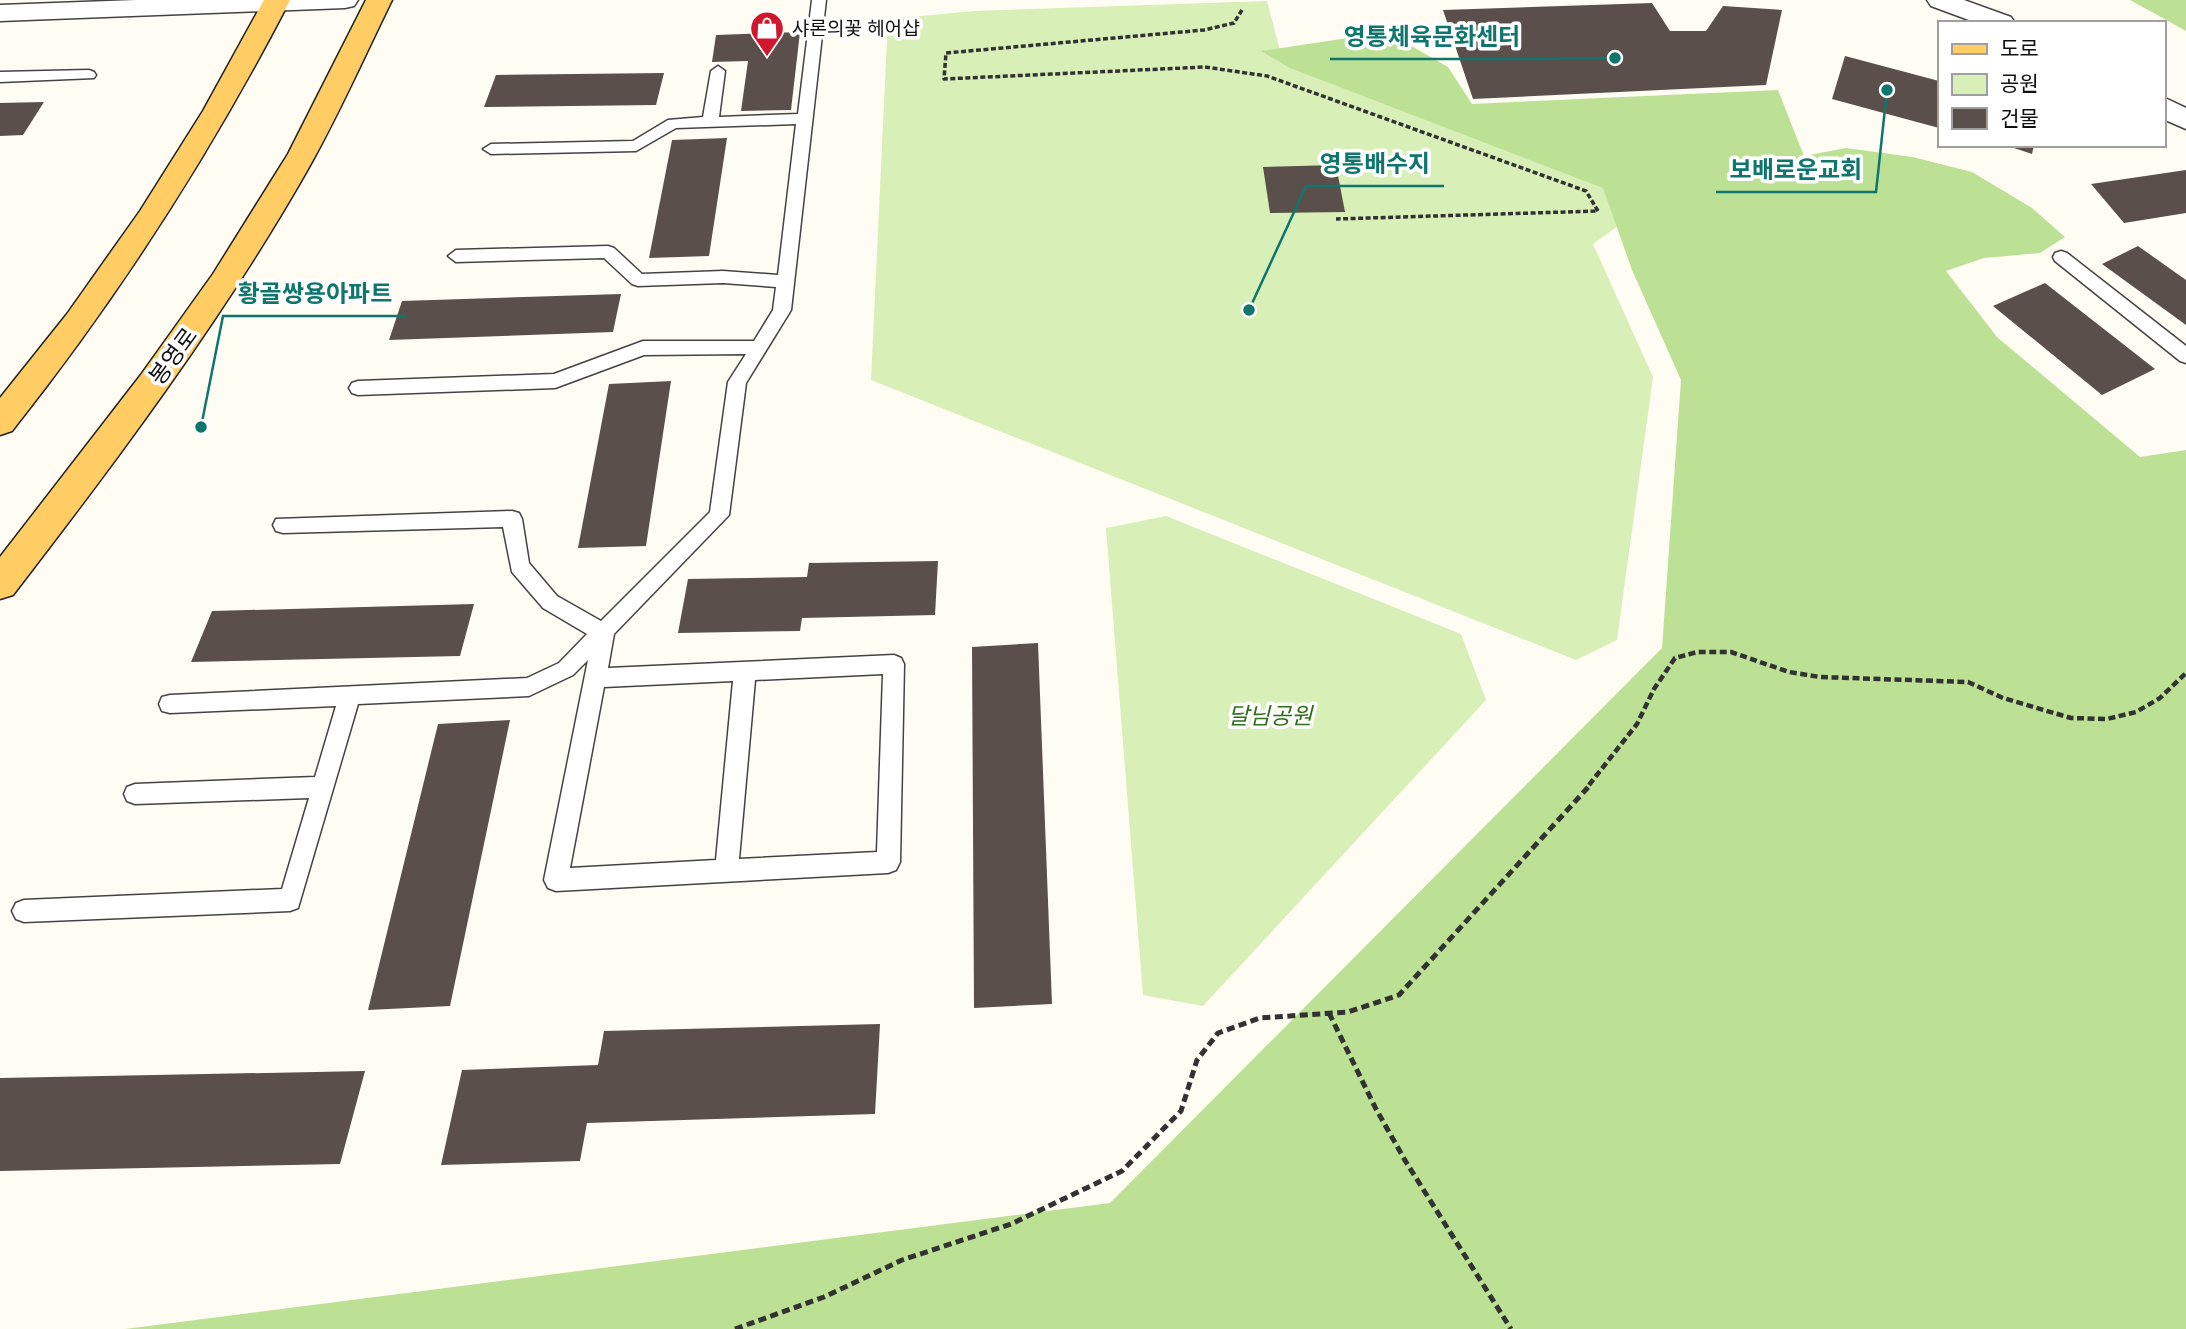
<svg xmlns="http://www.w3.org/2000/svg" width="2186" height="1329" font-family="'Libre Baskerville','Noto Sans KR',serif">
<style>
.green{fill:#d8efb7}
.forest{fill:#bde194}
.building{fill:#5a4f4b}
.lines{fill:none;stroke-linecap:round;stroke-linejoin:round}
.service-casing{stroke:#434343;stroke-width:3}
.minor-casing{stroke:#434343;stroke-width:3}
.tertiary-casing{stroke:#434343;stroke-width:3}
.primary-casing{stroke:#212121;stroke-width:3}
.path-far2{stroke:#323232;stroke-width:3.5;stroke-dasharray:5 2.5;stroke-linecap:butt}
.path-far1{stroke:#323232;stroke-width:4.5;stroke-dasharray:7 3.5;stroke-linecap:butt}
.path{stroke:#323232;stroke-width:5;stroke-dasharray:8 4.5;stroke-linecap:butt}
.service{fill:#fff;fill-rule:evenodd}
.minor{fill:#fff;fill-rule:evenodd}
.tertiary{fill:#fff;fill-rule:evenodd}
.primary{fill:#ffcd63;fill-rule:evenodd}
.labels{text-anchor:middle;stroke-width:7;stroke-linejoin:round;paint-order:stroke}
.far-poi-label{font-size:19px;fill:#101010;stroke:#fff;text-anchor:start}
.street-label{font-size:23px;fill:#101010;stroke:#fff}
.park-label{font-size:23px;font-style:italic;fill:#307018;stroke:#fff}
.leader{fill:none;stroke:#0f766e;stroke-width:2.5}
.callout-dot{fill:#0f766e;stroke:#fff;stroke-width:2.5}
.callout-label{font-size:24px;text-anchor:middle;font-weight:bold;fill:#0f766e;stroke:#fff;stroke-width:7;stroke-linejoin:round;paint-order:stroke}
</style>
<rect width="100%" height="100%" fill="#fffcf3"/>
<!-- green -->
<path class="green" d="M1267,1L1281,54L1614,181L1618,226L1593,244L1653,377L1617,640L1576,660L871,380L888,19L974,11Z
M1166,516L1461,634L1486,700L1203,1006L1143,995L1106,528Z"/>
<!-- forest -->
<path class="forest" d="M2130,0H2186V31Z
M1387,32L1448,67L1472,104L1778,90L1804,156L1846,148L1913,157L1972,172L2032,208L2065,237L2040,253L1984,258L1946,271L1997,337L2140,457L2186,450V1329H125L1110,1203L1662,648L1681,380L1632,270L1603,188L1290,68L1261,51Z"/>
<!-- building -->
<path class="building" d="M1652,3L1670,31H1706L1723,6L1782,10L1766,85L1473,99L1443,10Z
M800,32L791,110L741,111L748,61L712,62L716,35Z
M1845,56L1939,81V128L1832,99Z
M664,73L656,105L484,107L496,75Z
M44,102L23,135L0,136V103Z
M727,138L709,256L649,258L672,140Z
M2005,145H2034L2032,154Z
M1336,165L1345,212L1270,213L1263,167Z
M2186,170V213L2124,223L2091,184Z
M2138,246L2186,280V325L2102,264Z
M2045,283L2155,369L2102,395L1993,306Z
M621,294L613,332L389,340L402,301Z
M671,381L646,546L578,548L609,384Z
M938,561L935,615L802,618L800,631L678,633L688,579L807,577L809,563Z
M474,604L460,656L191,662L212,611Z
M1038,643L1052,1004L974,1008L972,647Z
M510,720L450,1006L368,1010L438,724Z
M880,1024L875,1114L587,1123L580,1161L441,1165L462,1070L598,1065L604,1031Z
M365,1071L340,1164L0,1171V1078Z"/>
<g class="lines">
<!-- service casing -->
<g class="service-casing">
<path id="service" d="M812,0H826L791,310L746,383L729,515L614,634L608,668L894,655L901,658L904,664L900,862L896,870L888,873L556,891L548,888L544,880L588,660L573,675L529,696L358,704L298,908L290,911L24,922L16,919L12,911L16,903L24,900L282,889L309,798L135,804L127,801L124,794L127,787L135,784L315,777L336,706L170,713L162,711L159,704L162,697L170,695L527,678L559,663L587,634L543,608L512,572L503,527L283,533L276,531L273,525L276,519L512,511L519,513L522,519L529,563L557,596L601,621L710,512L728,382L746,354L644,355L555,388L358,395L352,393L349,388L352,383L358,381L554,374L643,341H754L773,310L776,287L723,283L638,286L632,284L604,258L456,262L448,256L456,250L608,246L614,248L642,274L723,271L778,275L796,124L676,128L636,151L491,154L483,149L491,144L633,141L668,120L703,117L711,71L718,66L725,71L719,117L798,114ZM883,674L877,852L739,859L755,680ZM733,681L716,860L570,868L604,687Z
M89,70L94,72L96,75L94,78L0,82V72Z
M2061,251L2067,253L2186,346V363L2180,361L2055,261L2053,257L2055,253Z"/>
</g>
<!-- minor casing -->
<g class="minor-casing">
<path id="minor" d="M1927,0H1964L2011,17L2015,23H1977L1931,6Z
M2163,97L2186,108V129L2163,119Z"/>
</g>
<!-- tertiary casing -->
<g class="tertiary-casing">
<path id="tertiary" d="M136,0H358L354,6L345,8L0,21V5Z"/>
</g>
<!-- primary casing -->
<g class="primary-casing">
<path id="primary" d="M264,0H290C211,153 119,296 12,431L0,435V398L67,314L140,211L203,111Z
M366,0H392C363,59 337,119 304,176C219,324 117,460 13,595L0,599V557L140,376L213,274L288,154Z"/>
</g>
<!-- path-far2 -->
<path class="path-far2" d="M1242,10L1234,23L1204,30L946,53L944,79L1205,67L1267,76L1586,191L1598,211L1336,219"/>
<!-- path-far1 -->
<path class="path-far1" d="M1589,785L1637,724L1654,689L1675,658L1697,652H1731L1789,672L1820,677L1968,682L2003,698L2071,718L2107,719L2136,712L2160,698L2186,673"/>
<!-- path -->
<path class="path" d="M1329,1013L1376,1109L1406,1162L1511,1329
M735,1329L824,1297L902,1260L1011,1224L1122,1171L1181,1111L1197,1060L1218,1033L1260,1018L1348,1012L1399,995L1591,784"/>
<!-- service -->
<use href="#service" class="service"/>
<!-- minor -->
<use href="#minor" class="minor"/>
<!-- tertiary -->
<use href="#tertiary" class="tertiary"/>
<!-- primary -->
<use href="#primary" class="primary"/>
</g>
<!-- icons -->
<defs>
<g id="shop-pin" transform="scale(1.75)"><path d="M0 17L-7.5 6A9.5 9.5 0 1 1 7.5 6Z" fill="#d0172e" stroke="#fff"/><path d="M-5-2.5h2.3a2.7 3.5 0 0 1 5.4 0H5L5.5 6h-11ZM-1.5-2.5h3a1.5 2.3 0 0 0-3 0Z" fill="#fff"/></g>
</defs>
<g fill-rule="evenodd">
<use href="#shop-pin" x="767" y="28"/>
</g>
<g class="labels">
<!-- far-poi labels -->
<g class="far-poi-label">
<text x="792" y="35">샤론의꽃 헤어샵</text>
</g>
<!-- street labels -->
<g class="street-label">
<text transform="translate(173 356) rotate(-54)" y="8">봉영로</text>
</g>
<!-- park labels -->
<g class="park-label">
<text x="1270" y="724">달님공원</text>
</g>
</g>
<!-- callouts -->
<path class="leader" d="M1615 58L1535 59H1330M1249 310L1306 186H1444M1887 90L1876 192H1716M201 427L223 316H406"/>
<g class="callout-dot">
<circle cx="1615" cy="58" r="7"/>
<circle cx="1249" cy="310" r="7"/>
<circle cx="1887" cy="90" r="7"/>
<circle cx="201" cy="427" r="7"/>
</g>
<g class="callout-label">
<text x="1432" y="45">영통체육문화센터</text>
<text x="1375" y="172">영통배수지</text>
<text x="1796" y="178">보배로운교회</text>
<text x="315" y="302">황골쌍용아파트</text>
</g>
<!-- legend -->
<rect x="1938" y="21" width="228" height="126" fill="#ffffff" stroke="#9f9f9f" stroke-width="2"/>
<rect x="1952" y="44" width="35" height="10" fill="#ffcd63" stroke="#9f9f9f" stroke-width="2"/>
<text x="2000" y="56" font-size="21" fill="#101010">도로</text>
<rect x="1952" y="74" width="35" height="21" fill="#d8efb7" stroke="#9f9f9f" stroke-width="2"/>
<text x="2000" y="91" font-size="21" fill="#101010">공원</text>
<rect x="1952" y="108" width="35" height="21" fill="#5a4f4b" stroke="#9f9f9f" stroke-width="2"/>
<text x="2000" y="126" font-size="21" fill="#101010">건물</text>
</svg>
